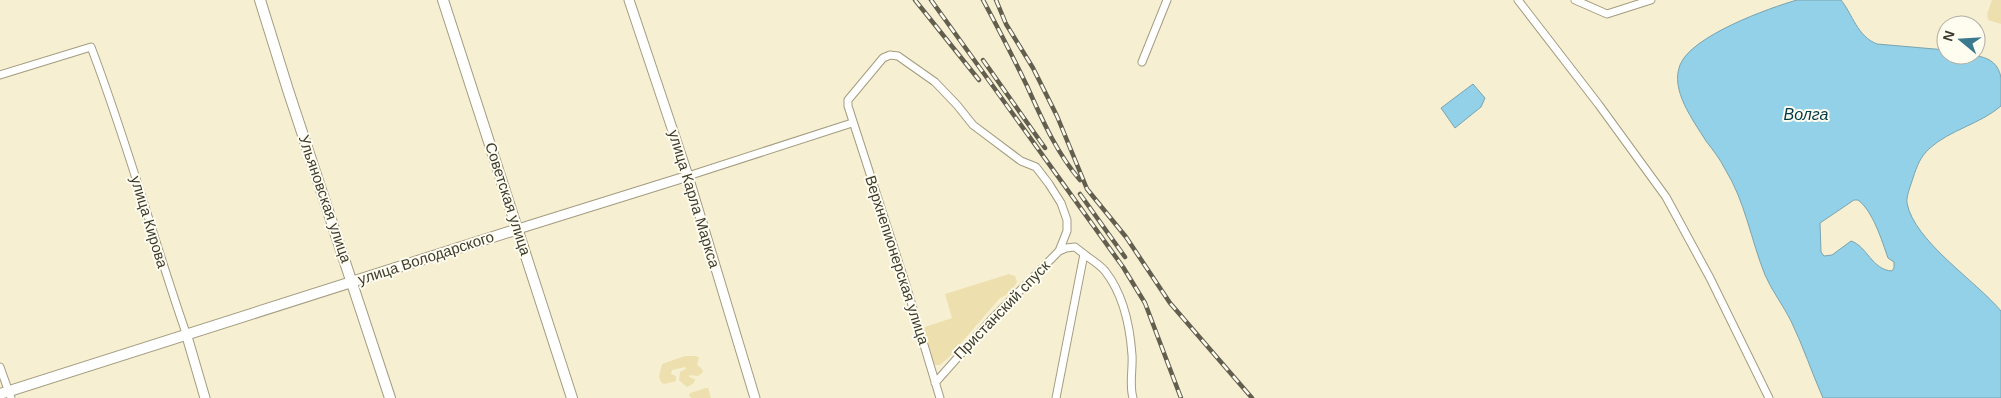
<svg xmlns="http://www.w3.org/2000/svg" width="2001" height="398" font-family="Arial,sans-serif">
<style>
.green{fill:#ede0ae}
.water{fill:#93d1e8;stroke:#79a4b0;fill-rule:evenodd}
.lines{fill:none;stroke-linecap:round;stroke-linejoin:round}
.minor-casing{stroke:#a39c80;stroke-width:9}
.tertiary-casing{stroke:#a39c80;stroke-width:11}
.secondary-casing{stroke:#a39c80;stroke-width:12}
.primary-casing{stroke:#a39c80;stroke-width:12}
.minor{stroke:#fff;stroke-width:7}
.tertiary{stroke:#fff;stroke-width:9}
.secondary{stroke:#fff;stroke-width:10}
.primary{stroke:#fff;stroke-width:10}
.rail-casing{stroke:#625f4f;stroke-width:4.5}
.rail{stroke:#fffcf0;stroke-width:2.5;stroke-dasharray:8;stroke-linecap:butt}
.labels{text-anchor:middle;stroke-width:4;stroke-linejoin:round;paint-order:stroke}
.street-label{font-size:15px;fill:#3d3a2e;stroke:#fffcf0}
.water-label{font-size:16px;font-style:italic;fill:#003a4a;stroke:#fffcf0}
</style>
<rect width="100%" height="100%" fill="#f6efd1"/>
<!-- green -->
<path class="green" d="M1992,0H2001V24L1988,20L1987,14Z
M1009,274L1015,276L1017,281L1012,292L1000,298L949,357L940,365H934L922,328L952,318L945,294Z
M685,356H696L699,358L697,365L702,369L703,372L698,376L689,375V377L695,379L694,383L687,387L679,380L680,372L686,369L685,367L672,370L671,374L676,376V381L664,384L661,382L659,377L662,364Z
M706,388H708L711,398H692L689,396L690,393Z"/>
<!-- water -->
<path class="water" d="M1797,0H1841C1853,15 1857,36 1877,44L1946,50V55C1966,55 1997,51 2001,78C2001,87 2001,97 2001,106C1980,124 1950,130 1930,148C1920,157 1917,166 1913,178C1911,185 1906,196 1907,203C1914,241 1976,281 2001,311V398H1823C1812,373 1803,346 1791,321C1783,305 1772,291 1765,275C1751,240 1745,201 1725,169C1720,159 1713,150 1706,141C1693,120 1670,90 1680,65C1691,36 1769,8 1797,0ZM1854,200H1858C1873,211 1882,241 1888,258L1894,262V268L1892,271C1872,270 1867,246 1851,241L1832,255L1824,256L1821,252L1820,223Z
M1473,84L1485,98L1481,107L1455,128L1441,108Z"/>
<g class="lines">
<!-- minor casing -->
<g class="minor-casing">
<path id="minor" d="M1518,0L1599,105L1666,197L1710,278L1769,398
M1575,0L1607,14L1651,0
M1142,62L1167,0
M0,75L91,47C127,141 153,238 186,333
M688,176L852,123
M1084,254C1090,259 1099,264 1105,271C1124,295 1130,326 1132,355C1133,370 1129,384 1133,398
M0,367L11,398
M935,383L991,320L1059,251L1066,248L1075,247L1084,254L1056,398
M940,398L905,282L848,106V100L883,58L890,55L898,56L935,82L957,105L973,125L1021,161L1036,167L1049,184L1061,203L1067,220V231L1059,251"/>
</g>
<!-- tertiary casing -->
<g class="tertiary-casing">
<path id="tertiary" d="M629,0L688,176L755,398
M518,229L688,176
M186,333L205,398"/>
</g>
<!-- secondary casing -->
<g class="secondary-casing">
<path id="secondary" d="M0,394L518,229"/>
</g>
<!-- primary casing -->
<g class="primary-casing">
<path id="primary" d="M260,0L288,90L390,398
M443,0L572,398"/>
</g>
<!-- minor -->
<use href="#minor" class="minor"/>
<!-- tertiary -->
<use href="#tertiary" class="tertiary"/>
<!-- secondary -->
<use href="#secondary" class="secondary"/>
<!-- primary -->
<use href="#primary" class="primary"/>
<!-- rail casing -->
<g class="rail-casing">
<path id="rail" d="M915,0L979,80
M931,0L1123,267L1145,303L1181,398
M983,0C998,28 1013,57 1027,86C1042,119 1056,152 1080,180
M996,0L1006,24L1033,68L1057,116L1087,189L1126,237L1170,303L1252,398
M983,60L1045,148
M1080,194L1125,257"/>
</g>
<!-- rail -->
<use href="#rail" class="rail"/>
</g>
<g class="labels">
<!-- street labels -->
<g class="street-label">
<text transform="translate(325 199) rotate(71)" y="5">Ульяновская улица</text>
<text transform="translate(508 199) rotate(72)" y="5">Советская улица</text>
<text transform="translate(694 199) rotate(73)" y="5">улица Карла Маркса</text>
<text transform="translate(149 222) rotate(73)" y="5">улица Кирова</text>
<text transform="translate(426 258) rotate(-18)" y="5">улица Володарского</text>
<text transform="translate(897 260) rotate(72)" y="5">Верхнепионерская улица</text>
<text transform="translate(1002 310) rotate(-46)" y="5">Пристанский спуск</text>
</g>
<!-- water labels -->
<g class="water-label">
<text x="1806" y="120">Волга</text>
</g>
</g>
<!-- north arrow -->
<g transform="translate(1961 40) rotate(288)"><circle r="24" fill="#fffcf0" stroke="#b1aea2"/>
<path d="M0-4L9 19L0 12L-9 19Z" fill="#3b798e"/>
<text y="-8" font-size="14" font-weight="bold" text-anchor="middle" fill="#3d3a2e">N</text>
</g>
</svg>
